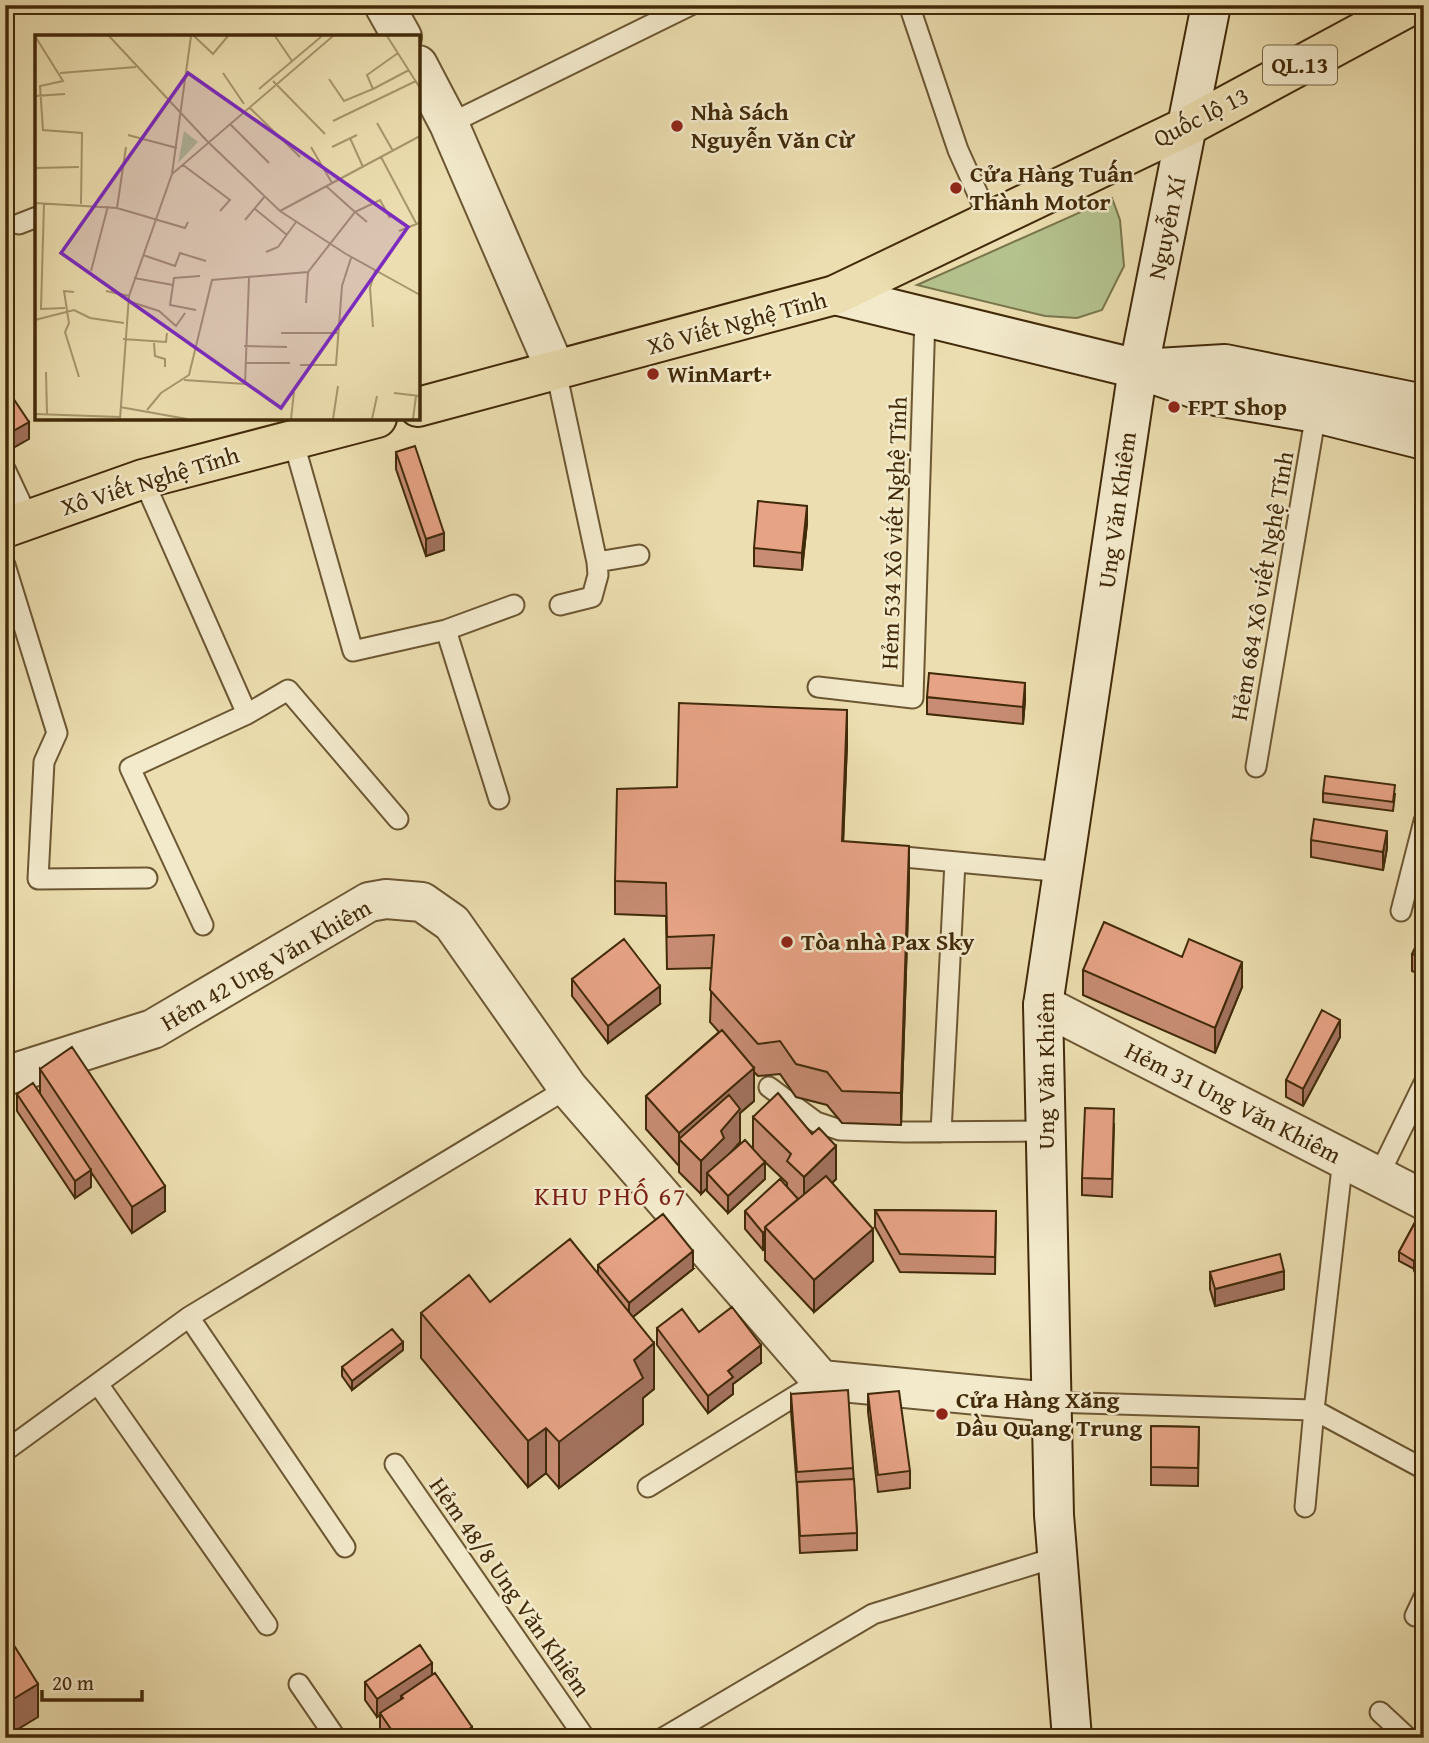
<svg xmlns="http://www.w3.org/2000/svg" width="1429" height="1743" font-family="'Gentium Book Plus',serif">
<style>
.green{fill:#b4c28e;stroke:#7a764c;stroke-width:2}
.lines{fill:none;stroke-linecap:round;stroke-linejoin:round}
.service-casing{stroke:#6c5733;stroke-width:23}
.minor-casing{stroke:#6c5733;stroke-width:42}
.secondary-casing{stroke:#412a09;stroke-width:42}
.primary-casing{stroke:#412a09;stroke-width:42}
.service{stroke:#f3eacc;stroke-width:19}
.minor{stroke:#f3eacc;stroke-width:38}
.secondary{stroke:#f3eacc;stroke-width:38}
.primary{stroke:#ecdeb0;stroke-width:38}
.wall{fill:#c78c73;stroke:#412a09;stroke-width:2}
.shaded-wall{fill:#a2725e;stroke:#412a09;stroke-width:2}
.building{fill:#e7a386;stroke:#412a09;stroke-width:2}
.poi-dot{fill:#8f2418;stroke:#f3eacc;stroke-width:2.5}
.labels{text-anchor:middle;stroke-width:5;stroke-linejoin:round;paint-order:stroke}
.shield{fill:#f3eacc;stroke:#766444;stroke-width:2}
.shield-label{font-size:23px;font-weight:bold;fill:#412a09}
.poi-label{font-size:24px;font-weight:bold;fill:#412a09;stroke:#f3eacc;text-anchor:start}
.street-label{font-size:24px;fill:#412a09;stroke:#f3eacc}
.neighbourhood-label{font-size:26px;letter-spacing:2px;fill:#7a1f14;stroke:#f3eacc}
.inset-road{fill:none;stroke:#a8966d;stroke-width:2}
.view{fill:#7b2cbf;fill-opacity:0.15;stroke:#7b2cbf;stroke-width:3.5}
.inset-edge{fill:none;stroke:#412a09;stroke-width:3.5}
</style>
<rect width="100%" height="100%" fill="#ecdeb0"/>
<filter id="stains"><feTurbulence type="fractalNoise" baseFrequency=".00286" numOctaves="4"/><feColorMatrix values="0 0 0 0 .2 0 0 0 0 .09 0 0 0 0 .02 0 0 0 .5 -.17"/></filter>
<radialGradient id="worn" r=".72"><stop offset=".6" stop-color="#630" stop-opacity="0"/><stop offset="1" stop-color="#630" stop-opacity=".3"/></radialGradient>
<!-- green -->
<path class="green" d="M1112,198L1120,220L1124,266L1102,310L1077,318L1045,316L917,285Z"/>
<g class="lines">
<!-- service casing -->
<g class="service-casing">
<path id="service" d="M909,5L958,150L990,221
M449,124L691,5
M19,224L37,217
M556,371L597,562L639,555
M293,440L353,651L446,630L499,799
M5,469L28,518
M143,479L247,714
M5,565L57,733L44,762L38,879L147,878
M560,605L592,597L598,575L597,562
M446,630L514,605
M818,687L913,698L925,316
M1256,767L1316,413
M883,855L1063,872
M1401,911L1424,821
M203,925L130,768L247,714L288,690L398,819
M769,1087L816,1122L840,1130L905,1132L1044,1131
M941,1132L955,862
M1343,1159L1314,1410L1424,1469
M1378,1177L1424,1083
M189,1317L345,1547
M98,1384L267,1625
M1051,1402L1314,1410L1305,1507
M5,1451L189,1317L568,1088
M395,1464L585,1738
M648,1487L821,1380
M1415,1616L1424,1597
M299,1684L336,1738
M1380,1712L1408,1738
M663,1738L873,1614L1057,1557"/>
</g>
<!-- minor casing -->
<g class="minor-casing">
<path id="minor" d="M384,5L402,37
M418,65L449,124L556,371
M1043,1005L1424,1200
M5,1076L153,1029L369,902L386,899L422,902L452,923L568,1088L821,1380L1051,1402"/>
</g>
<!-- secondary casing -->
<g class="secondary-casing">
<path id="secondary" d="M835,295L1138,369L1216,396L1316,413L1424,440
M1157,368L1225,364L1424,404
M1072,1738L1054,1515L1043,1005L1136,382L1211,5"/>
</g>
<!-- primary casing -->
<g class="primary-casing">
<path id="primary" d="M418,407L835,295L1188,126L1412,5
M5,528L143,479L377,418"/>
</g>
<!-- service -->
<use href="#service" class="service"/>
<!-- minor -->
<use href="#minor" class="minor"/>
<!-- secondary -->
<use href="#secondary" class="secondary"/>
<!-- primary -->
<use href="#primary" class="primary"/>
</g>
<!-- wall -->
<path class="wall" d="M396,452L444,550L426,556L396,469Z
M807,523L802,570L754,566V548Z
M927,697L1025,700L1023,724L927,714Z
M847,743L843,841L909,879L901,1125L842,1123L827,1105L796,1097L780,1074L758,1076L754,1072V1101L740,1113V1142L731,1152L753,1148V1117L836,1179L832,1183L873,1261L814,1312L765,1260V1249L763,1250L745,1229V1211L787,1187V1183L764,1161L765,1179L728,1213L707,1191V1188L701,1194L679,1172V1166L646,1129V1096L719,1032L710,1022L712,968L667,969L666,916L615,914V881L677,787Z
M1323,793L1395,794L1393,811L1323,802Z
M1311,840L1387,848L1383,870L1311,857Z
M1424,869V901L1418,898V881Z
M1424,939V976L1412,971V954Z
M1083,970L1242,987L1215,1053L1083,995Z
M572,979L660,1004L608,1043L572,996Z
M1340,1037L1303,1106L1286,1097V1080Z
M40,1069L165,1211L132,1233L91,1172V1187L75,1198L17,1111V1094L40,1092Z
M1114,1126L1112,1197L1082,1195V1178Z
M875,1210L996,1211L995,1274L900,1272L875,1227Z
M1419,1215L1414,1269L1399,1261V1252Z
M598,1265L693,1269L633,1317L654,1389L643,1398V1424L559,1488L546,1473L528,1487L421,1358V1313L490,1302L598,1274Z
M1210,1272L1284,1289L1215,1306L1210,1289Z
M657,1328L699,1332L761,1363L733,1384V1394L708,1413L657,1345Z
M403,1350L352,1390L342,1376V1367Z
M791,1394L853,1468L857,1533V1550L800,1553L797,1489L791,1411Z
M868,1394L910,1471V1488L878,1492L868,1412Z
M1151,1426L1199,1427L1198,1486L1151,1485Z
M432,1675L472,1738H385L380,1731V1715L377,1717L365,1700V1682Z"/>
<!-- shaded-wall -->
<path class="shaded-wall" d="M29,422V439L6,452V435Z
M807,506V523L802,570V553Z
M444,533V550L426,556V539Z
M1025,683V700L1023,724V707Z
M847,710V743L842,873V841Z
M1387,831V848L1383,870V852Z
M909,846V879L901,1125V1093Z
M1242,962V987L1215,1053V1028Z
M660,986V1004L608,1043V1026Z
M1340,1020V1037L1303,1106V1089Z
M754,1068V1101L740,1113V1142L724,1160L707,1173V1188L701,1194V1161L679,1139V1166V1133Z
M836,1146V1179L804,1210V1177Z
M765,1162V1179L728,1213V1196Z
M91,1170V1187L75,1198V1181Z
M165,1186V1211L132,1233V1207Z
M873,1229V1261L814,1312V1280Z
M765,1231V1249L763,1250V1233Z
M1424,1243V1251L1414,1269V1261Z
M693,1251V1269L629,1320V1303Z
M1284,1271V1289L1215,1306V1289Z
M403,1342V1350L352,1390V1381Z
M654,1343V1389L643,1398V1424L559,1488V1442L634,1360Z
M761,1345V1363L733,1384V1394L708,1413V1396L728,1371Z
M546,1428V1473L528,1487V1441Z
M432,1663V1680L401,1696V1700L377,1717V1699Z
M38,1684V1717L5,1737V1704Z
M472,1727V1738H456Z"/>
<!-- building -->
<path class="building" d="M5,386L29,422L6,435L5,434Z
M415,446L444,533L426,539L396,452Z
M758,501L807,506L802,553L754,548Z
M929,673L1025,683L1023,707L927,697Z
M679,703L847,710L842,841L909,846L901,1093L842,1091L827,1072L796,1064L780,1041L758,1044L710,990L714,935L667,937L666,883L615,881L617,789L677,787Z
M1325,776L1395,785L1393,802L1323,793Z
M1314,819L1387,831L1383,852L1311,840Z
M1424,869V884L1418,881Z
M1104,922L1182,957L1189,939L1242,962L1215,1028L1083,970Z
M1420,937L1424,939V959L1412,954Z
M624,939L660,986L608,1026L572,979Z
M1322,1010L1340,1020L1303,1089L1286,1080Z
M722,1030L754,1068L679,1133L646,1096Z
M72,1047L165,1186L132,1207L40,1069Z
M33,1083L91,1170L75,1181L17,1094Z
M778,1093L812,1134L819,1128L836,1146L804,1177L787,1161L791,1154L753,1117Z
M729,1095L740,1109L721,1131L724,1138L701,1161L679,1139Z
M1085,1108L1114,1109L1112,1179L1082,1178Z
M745,1140L765,1162L728,1196L707,1173Z
M826,1176L873,1229L814,1280L765,1227Z
M780,1179L798,1199L765,1227V1231L763,1233L745,1211Z
M875,1210L996,1211L995,1257L900,1254Z
M663,1214L693,1251L629,1303L598,1265Z
M1419,1215L1424,1217V1243L1414,1261L1399,1252Z
M570,1239L654,1343L634,1360L643,1378L559,1442L546,1428L528,1441L421,1313L469,1275L490,1302Z
M1280,1254L1284,1271L1215,1289L1210,1272Z
M732,1307L761,1345L728,1371L733,1377L708,1396L657,1328L682,1309L699,1332Z
M392,1329L403,1342L352,1381L342,1367Z
M848,1390L853,1468L797,1472L791,1394Z
M899,1391L910,1471L878,1475L868,1394Z
M1151,1426L1199,1427L1198,1468L1151,1467Z
M854,1479L857,1533L800,1536L797,1482Z
M5,1631L38,1684L5,1704Z
M420,1645L432,1663L377,1699L365,1682Z
M435,1673L472,1727L456,1738H397L380,1713L403,1698L401,1696Z"/>
<!-- markers -->
<g class="poi-dot">
<circle cx="677" cy="126" r="7"/>
<circle cx="956" cy="188" r="7"/>
<circle cx="653" cy="374" r="7"/>
<circle cx="1174" cy="407" r="7"/>
<circle cx="787" cy="942" r="7"/>
<circle cx="942" cy="1414" r="7"/>
</g>
<g class="labels">
<!-- shield labels -->
<rect class="shield" x="1263" y="45.5" width="74" height="39" rx="5"/>
<g class="shield-label">
<text x="1300" y="73">QL.13</text>
</g>
<!-- poi labels -->
<g class="poi-label">
<text x="691" y="120">Nhà Sách<tspan x="691" dy="28">Nguyễn Văn Cừ</tspan></text>
<text x="970" y="182">Cửa Hàng Tuấn<tspan x="970" dy="28">Thành Motor</tspan></text>
<text x="667" y="382">WinMart+</text>
<text x="1188" y="415">FPT Shop</text>
<text x="801" y="950">Tòa nhà Pax Sky</text>
<text x="956" y="1408">Cửa Hàng Xăng<tspan x="956" dy="28">Dầu Quang Trung</tspan></text>
</g>
<!-- street labels -->
<g class="street-label">
<text transform="translate(1201 117) rotate(-27)" y="8">Quốc lộ 13</text>
<text transform="translate(1167 228) rotate(-78)" y="8">Nguyễn Xí</text>
<text transform="translate(737 323) rotate(-15)" y="8">Xô Viết Nghệ Tĩnh</text>
<text transform="translate(150 481) rotate(-17)" y="8">Xô Viết Nghệ Tĩnh</text>
<text transform="translate(1117 510) rotate(-82)" y="8">Ung Văn Khiêm</text>
<text transform="translate(894 533) rotate(-88)" y="8">Hẻm 534 Xô viết Nghệ Tĩnh</text>
<text transform="translate(1262 586) rotate(-80)" y="8">Hẻm 684 Xô viết Nghệ Tĩnh</text>
<text transform="translate(266 965) rotate(-30)" y="8">Hẻm 42 Ung Văn Khiêm</text>
<text transform="translate(1046 1071) rotate(-90)" y="8">Ung Văn Khiêm</text>
<text transform="translate(1233 1103) rotate(27)" y="8">Hẻm 31 Ung Văn Khiêm</text>
<text transform="translate(510 1587) rotate(55)" y="8">Hẻm 48/8 Ung Văn Khiêm</text>
</g>
<!-- neighbourhood labels -->
<g class="neighbourhood-label">
<text x="611" y="1205">KHU PHỐ 67</text>
</g>
</g>
<!-- overview -->
<g transform="translate(35 35)">
<rect width="385" height="385" fill="#ecdeb0"/>
<path d="M149,96L163,107L143,128Z" fill="#b4c28e"/>
<path class="inset-road" d="M0,1L28,46L5,51L8,95L47,98L46,169M74,1L172,106L245,176L311,219L385,260M159,1L178,19L193,1M240,1L257,26M352,1L385,53M25,38L101,32M188,38L209,69M294,44L309,66L338,54L332,40L363,18M238,46L290,99M224,54L287,1M338,54L374,35M0,61L30,59M214,72L265,122M298,86L381,46M342,88L358,116M195,89L234,128M93,100L142,113M315,103L328,132M276,112L297,148M297,112L322,100M346,122L382,190M148,130L195,165L185,176M0,133L44,132M137,139L156,1M291,151L320,177L345,165L355,183M0,168L82,173L150,193L153,187M9,168L6,274L30,273M82,173L91,112M220,174L252,200M245,176L385,101M210,185L230,161M364,196L384,188M231,217L243,212L261,187M108,220L140,231L145,218L171,226M56,236L73,171M99,243L138,250M71,256L94,261M39,257L29,256L34,288L30,297L44,342M93,266L124,276L141,291L150,278M271,268L273,237M161,275L135,270L139,243L165,241M0,285L39,275L55,283L89,288M338,292L335,253L340,236M246,298H303M88,304L131,307L132,298M119,308L120,321L130,324V332M209,311L252,312M210,328H255M265,330H301L307,251L316,223M11,337L12,379M149,345L210,349L214,243M359,358L385,361M85,372L152,384M112,375L126,358L154,340L177,245L273,237L320,177L332,187M0,379L85,382M85,384L94,261L137,139L298,1M256,384L259,357M298,384L303,351M337,384L342,361M378,384L381,361"/>
<path class="view" d="M153,38L373,192L246,373L26,218Z"/>
<rect width="385" height="385" class="inset-edge"/>
</g>
<!-- margin -->
<rect width="1429" height="1743" fill="none" stroke="#ecdeb0" stroke-width="28"/>
<rect x="7" y="7" width="1415" height="1729" fill="none" stroke="#412a09" stroke-width="3.5"/>
<rect x="14" y="14" width="1401" height="1715" fill="none" stroke="#412a09" stroke-width="2"/>
<!-- scale -->
<path d="M42 1690v10h100v-10" fill="none" stroke="#412a09" stroke-width="3.5"/>
<text x="52" y="1690" font-size="21" fill="#412a09" stroke="#f3eacc" stroke-width="5" paint-order="stroke">20 m</text>
<rect width="100%" height="100%" filter="url(#stains)"/>
<rect width="100%" height="100%" fill="url(#worn)"/>
</svg>
